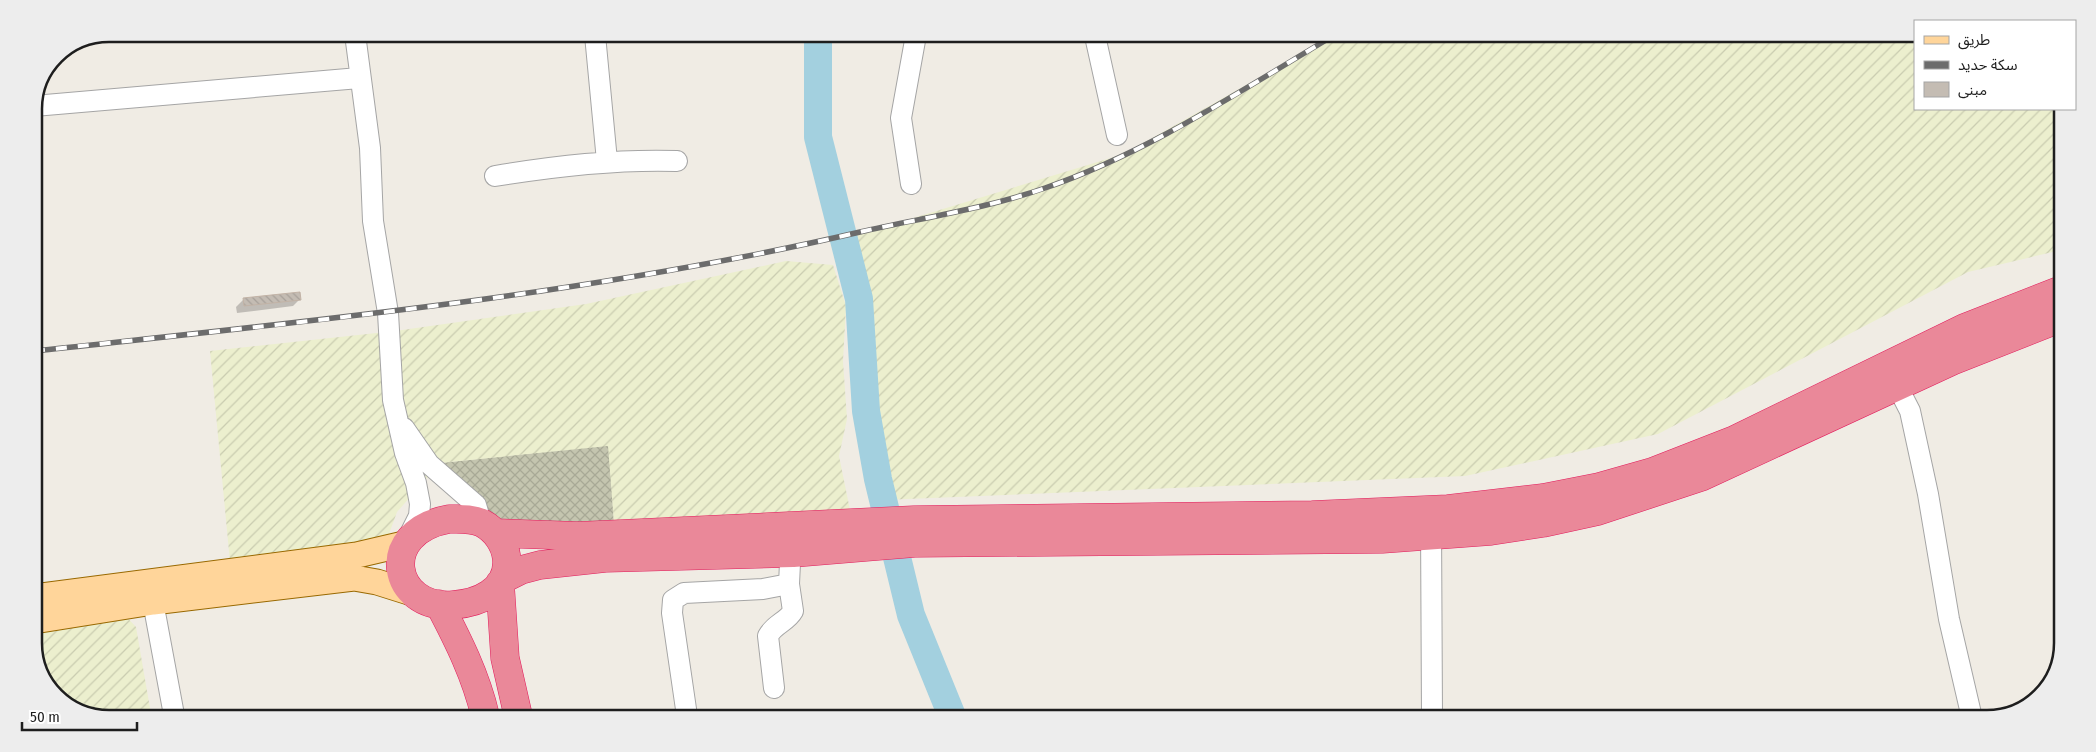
<svg xmlns="http://www.w3.org/2000/svg" width="2096" height="752" font-family="'Fira Sans Condensed','Noto Sans Arabic',sans-serif">
<style>
.construction{fill:url(#construction-cross-hatch)}
.farmland{fill:url(#farmland-furrows)}
.shadow{fill:#0003}
.lines{fill:none;stroke-linecap:round;stroke-linejoin:round}
.river{stroke:#a3d0df;stroke-width:28}
.building{fill:url(#building-back-hatch);stroke:#c2b3a6}
.minor-casing{stroke:#a5a5a5;stroke-width:22}
.major-casing{stroke:#996900;stroke-width:27}
.highway-casing{stroke:#e21d5d;stroke-width:29}
.minor{stroke:#fff;stroke-width:20}
.major{stroke:#ffd59a;stroke-width:25}
.highway{stroke:#ea8899;stroke-width:28}
.rail-casing{stroke:#6c6c6c;stroke-width:5.5}
.rail{stroke:#fff;stroke-width:4;stroke-dasharray:11;stroke-linecap:butt}
.rim{fill:none;stroke:#1e1e1e;stroke-width:2.5}
</style>
<defs>
<pattern id="construction-cross-hatch" width="8" height="8" patternUnits="userSpaceOnUse" patternTransform="scale(1.25)"><rect width="8" height="8" fill="#c4c5af"/><path d="M0 0l8 8M0 8l8-8" fill="none" stroke="#a8a996"/></pattern>
<pattern id="farmland-furrows" width="10" height="10" patternUnits="userSpaceOnUse" patternTransform="scale(1.25)"><rect width="10" height="10" fill="#ecefce"/><path d="M-1 1l2-2M0 10L10 0M9 11l2-2" fill="none" stroke="#caccb0"/></pattern>
<pattern id="building-back-hatch" width="6" height="6" patternUnits="userSpaceOnUse" patternTransform="scale(1.25)"><rect width="6" height="6" fill="#c4bcb3"/><path d="M-1 5l2 2M0 0l6 6M5-1l2 2" fill="none" stroke="#a8a19a"/></pattern>
</defs>
<rect width="100%" height="100%" fill="#f0ece4"/>
<!-- construction -->
<path class="construction" d="M609,445L614,523L509,522L485,513L440,463Z"/>
<!-- farmland -->
<path class="farmland" d="M1333,36L1915,37V109H2062L2061,250L1968,272L1658,434L1465,476L883,500L844,239L1124,154Z
M786,261L833,265L846,306L843,361L847,419L839,456L850,510L614,523L608,446L440,463L397,512L389,534L362,550L230,562L210,351L395,331L586,304Z
M122,612L136,627L151,714H85L50,689L34,648V629Z"/>
<!-- shadow -->
<path class="shadow" d="M300,299L293,306L237,313L236,307L243,300Z"/>
<g class="lines">
<!-- river -->
<path class="river" d="M818,35V137L859,299L866,411L878,479L911,615L952,716"/>
</g>
<!-- building -->
<path class="building" d="M300,292L301,300L244,306L243,298Z"/>
<g class="lines">
<!-- minor casing -->
<g class="minor-casing">
<path id="minor" d="M355,34L370,148L373,221L388,313L393,400L405,453L416,483L420,504L419,516L408,538
M595,35L607,161
M1095,36L1117,135
M34,106L359,78
M495,176C556,166 615,159 677,161
M911,184L901,118L916,35
M1891,374L1910,411L1928,494L1949,619L1972,718
M404,428L429,464L476,505L481,522
M1431,522L1432,717
M153,602L174,715
M774,688L768,636C774,624 787,622 793,611L789,584
M687,716L672,613L673,600L684,593L763,589L789,584L790,563L793,553"/>
</g>
<!-- major casing -->
<g class="major-casing">
<path id="major" d="M34,597L357,555L404,544
M34,621L153,602L354,578L377,582L415,594"/>
</g>
<!-- highway casing -->
<g class="highway-casing">
<path id="highway" d="M449,519C460,519 472,518 482,523C510,538 517,576 489,594C479,601 465,604 453,605C392,610 376,532 449,519Z
M497,533L578,536L914,520L1312,515L1448,509L1543,498L1599,487L1652,472L1734,440L1964,328L2061,290
M503,579L521,570L540,565L605,558L793,553L914,543L1382,539L1491,531L1543,523L1598,511L1701,477L1952,361L2061,318
M500,583L505,658L518,715
M439,604C458,640 476,676 485,715"/>
</g>
<!-- minor -->
<use href="#minor" class="minor"/>
<!-- major -->
<use href="#major" class="major"/>
<!-- highway -->
<use href="#highway" class="highway"/>
<!-- rail casing -->
<g class="rail-casing">
<path id="rail" d="M34,351C311,321 588,295 860,232C921,218 985,209 1045,188C1147,153 1240,91 1333,36"/>
</g>
<!-- rail -->
<use href="#rail" class="rail"/>
</g>
<!-- crop -->
<path d="M0 0H2096V752H0ZM109 42H1987A67 67 0 0 1 2054 109V643A67 67 0 0 1 1987 710H109A67 67 0 0 1 42 643V109A67 67 0 0 1 109 42Z" fill="#ededed" fill-rule="evenodd"/>
<path class="rim" d="M109 42H1987A67 67 0 0 1 2054 109V643A67 67 0 0 1 1987 710H109A67 67 0 0 1 42 643V109A67 67 0 0 1 109 42Z"/>
<!-- legend -->
<rect x="1914" y="20" width="162" height="90" fill="#ffffff" stroke="#a5a5a5"/>
<rect x="1924" y="36" width="25" height="8" fill="#ffd59a" stroke="#a5a5a5"/>
<text x="1958" y="45" font-size="15" fill="#1e1e1e">طريق</text>
<rect x="1924" y="61" width="25" height="8" fill="#6c6c6c" stroke="#a5a5a5"/>
<text x="1958" y="70" font-size="15" fill="#1e1e1e">سكة حديد</text>
<rect x="1924" y="82" width="25" height="15" fill="#c4bcb3" stroke="#a5a5a5"/>
<text x="1958" y="95" font-size="15" fill="#1e1e1e">مبنى</text>
<!-- scale -->
<path d="M22 722v8h115v-8" fill="none" stroke="#1e1e1e" stroke-width="2.5"/>
<text x="30" y="722" font-size="15" fill="#1e1e1e" stroke="#ffffff" stroke-width="4" paint-order="stroke">50 m</text>
</svg>
